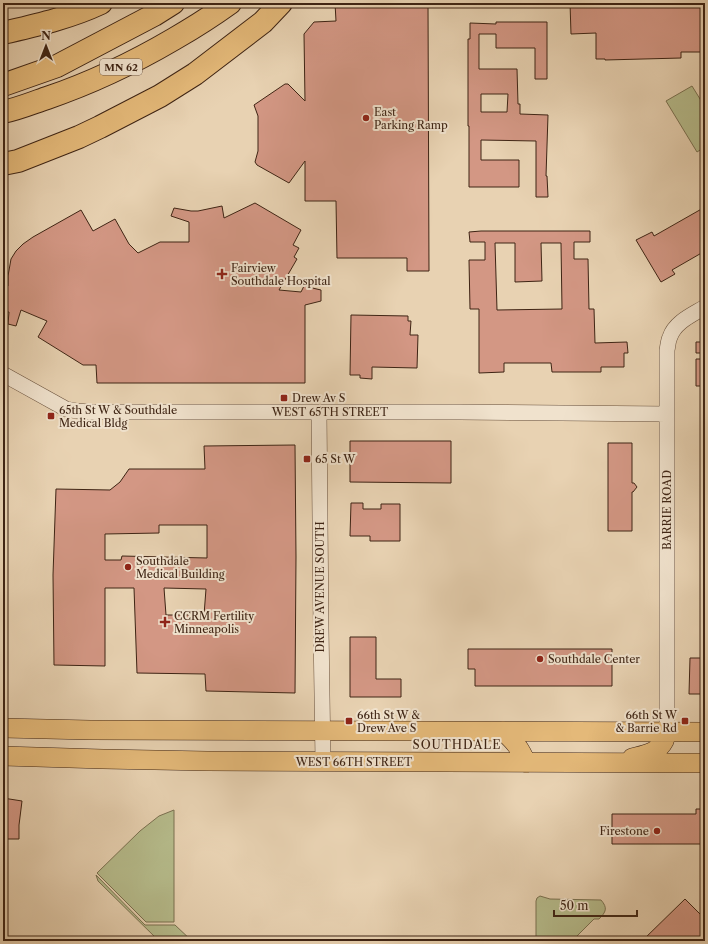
<svg xmlns="http://www.w3.org/2000/svg" width="708" height="944" font-family="'Libre Caslon Text',serif">
<style>
.green{fill:#b6bc8c;stroke:#7a7050}
.building{fill:#d39784;stroke:#3e2414;fill-rule:evenodd}
.lines{fill:none;stroke-linecap:round;stroke-linejoin:round}
.minor-casing{stroke:#68503c;stroke-width:16}
.major-casing{stroke:#3e2414;stroke-width:20}
.highway-casing{stroke:#3e2414;stroke-width:24}
.minor{stroke:#f0e2cd;stroke-width:15}
.major{stroke:#e4b979;stroke-width:19}
.highway{stroke:#e4b979;stroke-width:22}
.poi-dot{fill:#8f2418;stroke:#f0e2cd;stroke-width:1.5}
.labels{text-anchor:middle;stroke-width:4;stroke-linejoin:round;paint-order:stroke}
.shield{fill:#f0e2cd;stroke:#735d4c;stroke-width:1}
.shield-label{font-size:10px;font-weight:bold;fill:#3e2414}
.poi-label{font-size:11px;fill:#3e2414;stroke:#f0e2cd;text-anchor:start}
.street-label{font-size:11px;fill:#3e2414;stroke:#f0e2cd}
.neighbourhood-label{font-size:12px;letter-spacing:1px;fill:#3e2414;stroke:#f0e2cd}
</style>
<rect width="100%" height="100%" fill="#e8d2b2"/>
<filter id="stains"><feTurbulence type="fractalNoise" baseFrequency=".005" numOctaves="4"/><feColorMatrix values="0 0 0 0 .2 0 0 0 0 .09 0 0 0 0 .02 0 0 0 .5 -.17"/></filter>
<radialGradient id="worn" r=".72"><stop offset=".6" stop-color="#630" stop-opacity="0"/><stop offset="1" stop-color="#630" stop-opacity=".3"/></radialGradient>
<!-- green -->
<path class="green" d="M692,86L705,107V147L697,152L666,101Z
M174,810V922H146L97,873L140,831L159,816Z
M96,875L145,925H175L192,941H178L176,940L175,941H159L98,881Z
M540,896L550,899L601,900C608,908 606,912 599,919H594L576,937L579,941H536V901L537,898Z"/>
<!-- building -->
<path class="building" d="M335,3H428L429,271H407V258H337L336,201H305V161L289,183L257,165L255,162L258,151V116L254,105L285,84H288L305,101L304,34L314,22L336,21Z
M570,3H705V52H681V58L605,60V59H596V33L571,34Z
M496,22H547V79H535V48H496V34H479V69H517L518,104H520V114L548,115L546,176H547L548,197H536V141L481,140V160H519V187H469V126H468V39H470V23L496,24ZM481,94H508L507,112H481Z
M255,203L301,230L293,245L299,248L294,257L297,259L279,290L301,292L304,286L321,290V301L305,305V383H97L96,365H83L38,337L47,321L21,310L16,326L8,324L9,312H3V287L8,286V276L11,259L16,251L23,244L33,237L81,210L93,231L115,219L129,244L138,253L160,242H189V222L171,216L174,208L191,211H198L222,206L224,218Z
M705,207V251L672,270L675,274L661,282L636,240L652,232L654,236Z
M481,231H590V242H574V259H588L589,309H594L595,343L627,342L628,353H624V367H601V372H552L551,363H504V372L479,373V309H470L469,260H485V242H470L469,232ZM495,243H515V282L542,281L541,243H561L562,309L497,310Z
M351,315L408,316V321H411L410,335H418L417,368L372,367V379L360,378V375H350Z
M696,342H705V353H696Z
M696,359H704L705,386H696Z
M350,441H451V483L350,482Z
M608,443H632V483H634L637,487L633,492H632V531H608Z
M295,445L296,557L295,693L206,691L205,674L137,673L134,588H105V666L54,665L53,575L56,489L110,490L120,482L129,469H205L204,446ZM159,525H207V558L122,556L121,560H105V534L159,533ZM164,588L206,589L204,615H166Z
M351,503H363V509H381V504H400V541H370V536H350Z
M350,637H376V679H401V697H350Z
M468,649H612V686H475V669H468Z
M690,658H705V694H689Z
M3,798L22,801L19,825V839H3Z
M696,809H705V844H612V814H696Z
M685,899L705,919V941H642Z"/>
<g class="lines">
<!-- minor casing -->
<g class="minor-casing">
<path id="minor" d="M3,374L66,409L77,411L89,412H460L667,414
M319,412L321,628L323,761
M667,732V350C668,346 668,341 670,337C675,322 692,315 705,307"/>
</g>
<!-- major casing -->
<g class="major-casing">
<path id="major" d="M3,728L90,730L705,732
M503,731C514,741 521,749 526,763
M3,756L103,759L207,761L705,763
M632,758C643,755 658,753 664,741C665,738 666,735 667,732"/>
</g>
<!-- highway casing -->
<g class="highway-casing">
<path id="highway" d="M3,33C37,25 69,18 101,3
M3,85L57,66L154,15L173,3
M3,112C18,109 32,103 47,98C91,83 133,63 174,39C193,28 212,16 230,3
M3,164L18,161L79,137L100,127L160,96L195,74L263,22L281,3"/>
</g>
<!-- minor -->
<use href="#minor" class="minor"/>
<!-- major -->
<use href="#major" class="major"/>
<!-- highway -->
<use href="#highway" class="highway"/>
</g>
<!-- markers -->
<g class="poi-dot">
<circle cx="366" cy="118" r="4"/>
<path d="M220 268h4v4h4v4h-4v4h-4v-4h-4v-4h4z"/>
<rect x="280" y="394" width="8" height="8" rx="2"/>
<rect x="47" y="412" width="8" height="8" rx="2"/>
<rect x="303" y="455" width="8" height="8" rx="2"/>
<circle cx="128" cy="567" r="4"/>
<path d="M163 616h4v4h4v4h-4v4h-4v-4h-4v-4h4z"/>
<circle cx="540" cy="659" r="4"/>
<rect x="345" y="717" width="8" height="8" rx="2"/>
<rect x="681" y="717" width="8" height="8" rx="2"/>
<circle cx="657" cy="831" r="4"/>
</g>
<g class="labels">
<!-- shield labels -->
<rect class="shield" x="100" y="59" width="42" height="16" rx="3"/>
<g class="shield-label">
<text x="121" y="71">MN 62</text>
</g>
<!-- poi labels -->
<g class="poi-label">
<text x="374" y="116">East<tspan x="374" dy="13">Parking Ramp</tspan></text>
<text x="231" y="272">Fairview<tspan x="231" dy="13">Southdale Hospital</tspan></text>
<text x="292" y="402">Drew Av S</text>
<text x="59" y="414">65th St W &amp; Southdale<tspan x="59" dy="13">Medical Bldg</tspan></text>
<text x="315" y="463">65 St W</text>
<text x="136" y="565">Southdale<tspan x="136" dy="13">Medical Building</tspan></text>
<text x="174" y="620">CCRM Fertility<tspan x="174" dy="13">Minneapolis</tspan></text>
<text x="548" y="663">Southdale Center</text>
<text x="357" y="719">66th St W &amp;<tspan x="357" dy="13">Drew Ave S</tspan></text>
<text x="677" y="719" text-anchor="end">66th St W<tspan x="677" dy="13">&amp; Barrie Rd</tspan></text>
<text x="649" y="835" text-anchor="end">Firestone</text>
</g>
<!-- street labels -->
<g class="street-label">
<text x="330" y="416">WEST 65TH STREET</text>
<text transform="translate(667 510) rotate(-90)" y="4">BARRIE ROAD</text>
<text transform="translate(320 587) rotate(-90)" y="4">DREW AVENUE SOUTH</text>
<text x="354" y="766">WEST 66TH STREET</text>
</g>
<!-- neighbourhood labels -->
<g class="neighbourhood-label">
<text x="457" y="749">SOUTHDALE</text>
</g>
</g>
<!-- margin -->
<rect width="708" height="944" fill="none" stroke="#e8d2b2" stroke-width="16"/>
<rect x="4" y="4" width="700" height="936" fill="none" stroke="#3e2414" stroke-width="2"/>
<rect x="8" y="8" width="692" height="928" fill="none" stroke="#3e2414"/>
<!-- north arrow -->
<g transform="translate(46 46)" stroke="#f0e2cd" stroke-width="3" paint-order="stroke">
<path d="M0-3L7 15L0 10L-7 15Z" fill="#3e2414"/>
<text y="-6" font-size="11" font-weight="bold" text-anchor="middle" fill="#3e2414">N</text>
</g>
<!-- scale -->
<path d="M554 910v6h83v-6" fill="none" stroke="#3e2414" stroke-width="2"/>
<text x="560" y="910" font-size="12" fill="#3e2414" stroke="#f0e2cd" stroke-width="3" paint-order="stroke">50 m</text>
<rect width="100%" height="100%" filter="url(#stains)"/>
<rect width="100%" height="100%" fill="url(#worn)"/>
</svg>
